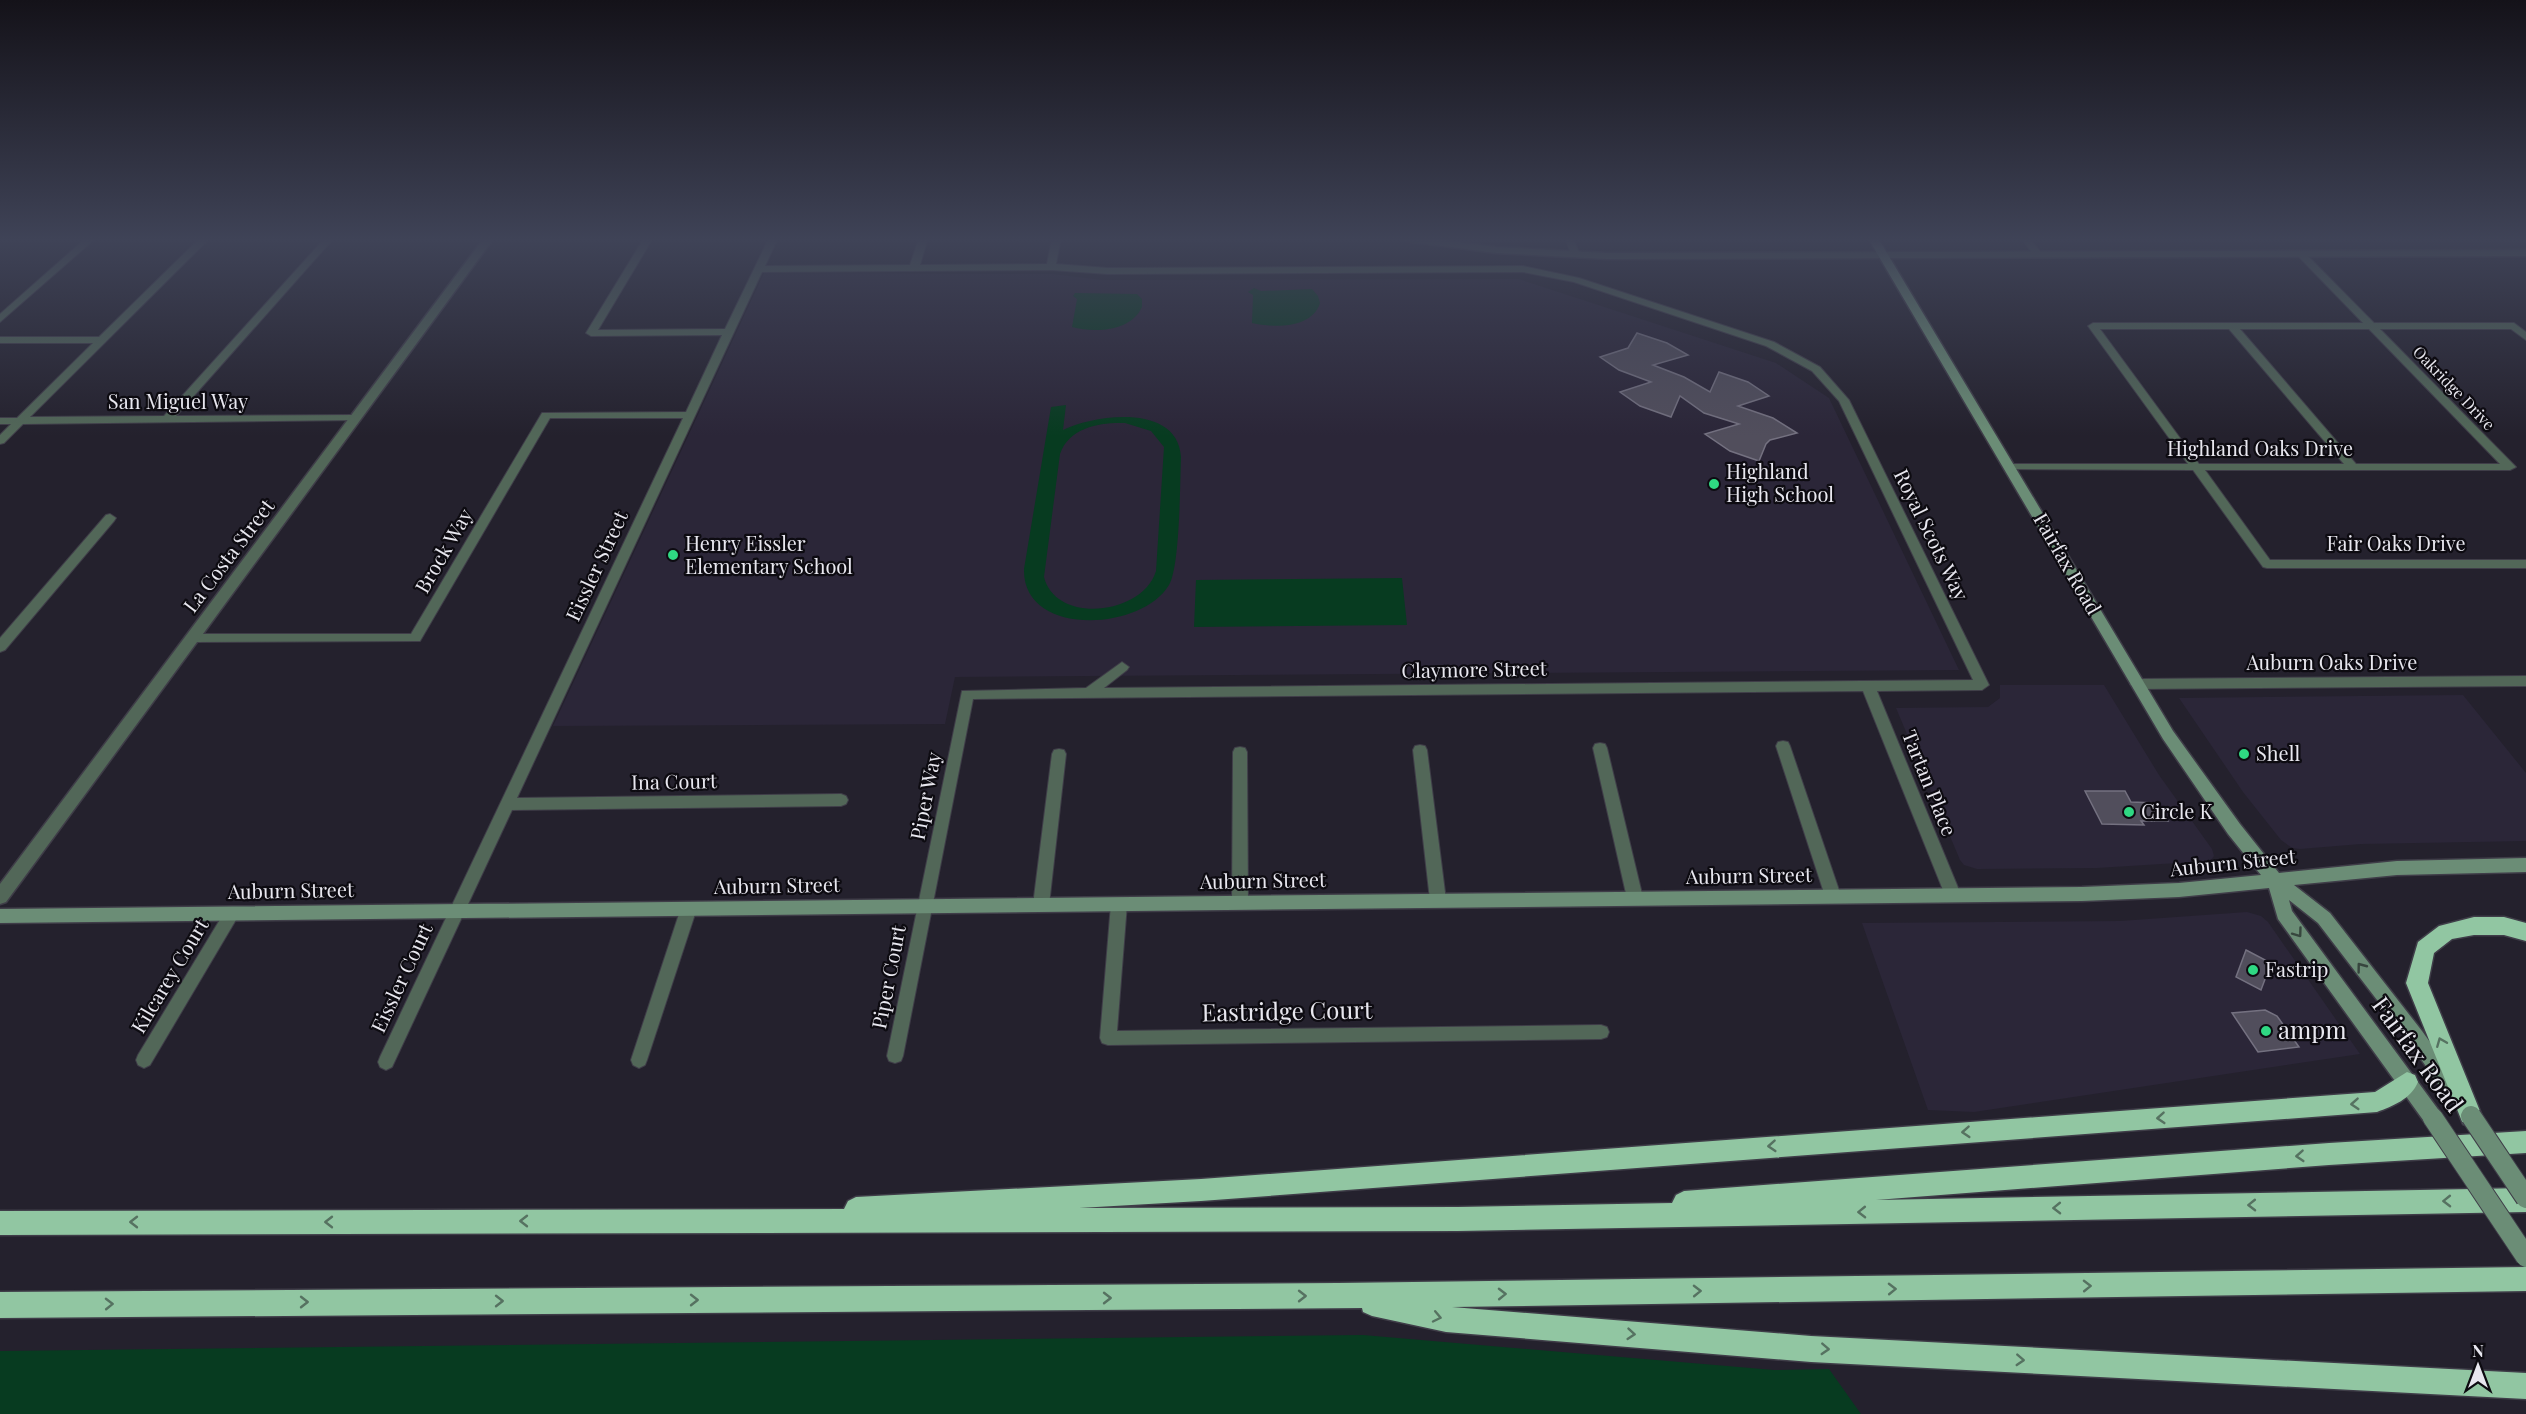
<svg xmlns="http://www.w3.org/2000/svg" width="2526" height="1414" font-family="'Playfair Display',serif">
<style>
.built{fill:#2b2638}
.green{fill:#073b20;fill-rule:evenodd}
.building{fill:#514e5c;stroke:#747180;stroke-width:1.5}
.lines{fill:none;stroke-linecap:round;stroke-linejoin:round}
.minor-casing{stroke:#3f3d48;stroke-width:2}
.tertiary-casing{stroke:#3f3d48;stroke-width:3}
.secondary-casing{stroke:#3f3d48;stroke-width:3}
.motorway-casing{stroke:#3f3d48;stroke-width:3}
.minor{fill:#526758;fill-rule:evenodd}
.tertiary{fill:#526758;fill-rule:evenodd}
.secondary{fill:#6b8d76;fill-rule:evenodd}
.motorway{fill:#91c6a2;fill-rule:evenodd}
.secondary-bridge-casing{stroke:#3f3d48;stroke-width:22;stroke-linecap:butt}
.secondary-bridge{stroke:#6b8d76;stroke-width:20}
.oneway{stroke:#37463e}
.oneway2{stroke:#567261}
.poi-dot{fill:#2fd883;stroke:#0d0b11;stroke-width:2}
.labels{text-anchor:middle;stroke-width:4.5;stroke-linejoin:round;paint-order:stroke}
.far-street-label{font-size:16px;fill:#e8e7ef;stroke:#0d0b11}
.street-label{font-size:20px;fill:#e8e7ef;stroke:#0d0b11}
.poi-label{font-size:20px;fill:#e8e7ef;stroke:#0d0b11;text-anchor:start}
.near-street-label{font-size:24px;fill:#e8e7ef;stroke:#0d0b11}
.near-poi-label{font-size:24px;fill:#e8e7ef;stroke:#0d0b11;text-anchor:start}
</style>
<rect width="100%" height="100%" fill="#24212d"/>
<!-- built -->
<path class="built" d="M764,273L1053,274L1103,280L1519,279L1776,363L1829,398L1959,670L955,677L945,724L553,726Z
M2000,685H2104L2159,775L2212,849L2214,856L2210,861L2097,868L1977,869L1964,865L1960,860L1896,708L1988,707L2000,698Z
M2463,695L2526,773V841L2361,844L2300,849L2292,848L2281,840L2243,792L2179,698Z
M2247,912L2261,916L2268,922L2360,1054L1974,1112L1928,1110L1862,923L2120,921Z"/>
<!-- green -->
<path class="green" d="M1254,288L1261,291L1312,289L1318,296L1320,303C1312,329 1273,328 1252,323L1253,295L1248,292Z
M1075,293L1137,294L1142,299V307C1131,332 1094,333 1072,327L1077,299L1073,296Z
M1066,405L1063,430C1095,414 1178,403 1181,457C1180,483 1180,567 1169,585C1141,632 1022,637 1024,569L1051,407ZM1125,423L1151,431L1164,447L1156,571C1143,615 1056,625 1044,577L1060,454C1069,427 1101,422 1125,423Z
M1402,578L1407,625L1194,627L1196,580Z
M1363,1335L1774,1370L1829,1369L1861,1414H0V1351Z"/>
<!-- building -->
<path class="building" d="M1637,333L1667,343L1688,355L1653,365L1684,377L1710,392L1719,372L1748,382L1769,396L1738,406L1773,418L1797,433L1770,440L1766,444L1759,461L1730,451L1705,434L1739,424L1704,413L1680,396L1671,417L1640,406L1620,392L1651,382L1619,370L1600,357L1628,348Z
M2085,791H2125L2131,802L2157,803L2168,821H2141L2144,825L2102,824Z
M2246,950L2271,963L2261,990L2236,977Z
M2265,1010L2277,1016L2299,1047L2258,1052L2232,1013Z"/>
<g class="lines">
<!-- minor casing -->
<g class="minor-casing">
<path id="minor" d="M86,238H96L0,322V314Z
M200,238H210L30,417L164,416L325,238H334L176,416L355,415L360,418L359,420L23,424L4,443L0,444V435L11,424H0V418H17L93,343H0V337H99Z
M644,238H653L598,330L725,329L769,238H778L765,266L910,265L919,238H928L920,265L1047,264L1052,238H1061L1056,264L1108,268L1523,266L1579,278L1774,342L1820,367L1849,400L1989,685L1982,690L1877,691L1961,895L1958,899L1953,901L1948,899L1945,895L1863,691L973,699L903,1056L901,1061L895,1063L889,1061L887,1056L962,691L1086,688L1122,662L1129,667L1127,670L1104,688L1973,680L1839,401L1812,371L1766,346L1574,282L1523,272L1108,274L1051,270L762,272L517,798L841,794L846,796L848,800L846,804L841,806L512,810L392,1067L386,1070L380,1067L378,1062L380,1057L683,418H550L420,641L192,642L186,638L192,634H411L542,413L686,412L722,335L591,336L586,333Z
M1565,238H1573L1580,255L1578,257H1572Z
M2021,238H2029L2043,255L2041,257H2035Z
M2301,251L2304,252L2374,323H2514L2526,332V340L2511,329H2380L2516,467L2510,470H2205L2270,560H2526V568H2267L2263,567L2193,470L2006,469L2004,467L2010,464H2188L2088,326L2093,323H2363L2298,256V252ZM2100,329H2229L2344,464H2199ZM2240,329H2369L2500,464H2356Z
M110,514L116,518L114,521L5,650L0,652V638L106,515Z
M2526,676V686L2137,689L2130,684L2137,679Z
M1783,741L1788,742L1790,746L1841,896L1838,900L1833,902L1828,900L1825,896L1776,746L1778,742Z
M1600,743L1605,744L1607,748L1643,898L1640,902L1635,904L1630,902L1627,898L1593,748L1595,744Z
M1420,745L1425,746L1427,750L1446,900L1443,904L1438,906L1433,904L1430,900L1413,750L1415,746Z
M1240,747L1245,748L1247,752L1248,902L1245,906L1240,908L1235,906L1232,902L1233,752L1235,748Z
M1059,749L1064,750L1066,754L1049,905L1046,909L1041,911L1036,909L1033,905L1052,754L1054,750Z
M1119,898L1124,900L1127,904L1117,1031L1601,1025L1607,1027L1609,1032L1607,1037L1601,1039L1108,1045L1102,1043L1100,1038L1111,904L1114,900Z
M689,902L694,904L697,908L647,1060L645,1065L639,1068L633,1065L631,1060L681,908L684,904Z
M232,907L237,908L240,913L237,918L150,1065L144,1068L138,1065L136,1060L138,1055L227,908Z"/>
</g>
<!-- tertiary casing -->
<g class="tertiary-casing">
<path id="tertiary" d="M484,238H494L6,902L0,904V884Z
M1400,238H1425L1496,247L1607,253L2526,250V256L1607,259L1496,253L1405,241Z"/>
</g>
<!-- secondary casing -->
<g class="secondary-casing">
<path id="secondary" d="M1868,238H1878L2173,731L2240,824L2279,873L2397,861L2526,858V872L2397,875L2294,885L2330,913L2422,1031L2463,1088L2465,1094L2463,1100L2456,1103L2449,1100L2410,1043L2318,923L2289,900L2292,911L2440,1112L2443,1118L2440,1124L2433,1127L2426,1124L2278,919L2269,888L2179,897L2082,901L0,923V909L2082,887L2179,883L2261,875L2228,834L2163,739Z"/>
</g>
<!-- motorway casing -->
<g class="motorway-casing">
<path id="motorway" d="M2474,917H2504L2526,923V941L2504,935H2474L2452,939L2434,953L2428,983L2482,1116L2479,1124L2471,1127L2463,1124L2406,983L2418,942L2439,926Z
M2407,1072L2415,1075L2418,1082C2411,1099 2393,1106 2377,1112L1201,1201L1079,1208L1458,1207L1672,1203L1676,1195L1684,1191L2329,1143L2526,1131V1153L2329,1165L1876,1200L2526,1188V1212L1458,1231L0,1235V1211L844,1209L848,1201L856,1197L1201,1179L2375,1092Z
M2526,1267V1291L1452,1307L1811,1336L2526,1373V1399L1811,1362L1446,1332L1372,1316L1363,1312L1362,1308L0,1318V1292L1338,1283Z"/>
</g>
<!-- minor -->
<use href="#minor" class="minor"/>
<!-- tertiary -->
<use href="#tertiary" class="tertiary"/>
<!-- secondary -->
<use href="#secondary" class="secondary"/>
<!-- motorway -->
<use href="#motorway" class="motorway"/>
<!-- secondary-bridge casing -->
<g class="secondary-bridge-casing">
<path id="secondary-bridge" d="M2471,1116L2526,1198
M2433,1118L2526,1257"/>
</g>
<!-- secondary-bridge -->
<use href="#secondary-bridge" class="secondary-bridge"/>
</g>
<!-- one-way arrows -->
<defs><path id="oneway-chevron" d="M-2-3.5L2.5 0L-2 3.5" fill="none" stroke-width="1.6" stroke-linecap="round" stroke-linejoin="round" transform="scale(1.5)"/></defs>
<g class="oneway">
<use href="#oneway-chevron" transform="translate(2298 933) rotate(54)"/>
<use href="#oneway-chevron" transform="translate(2361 967) rotate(-127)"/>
</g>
<g class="oneway2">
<use href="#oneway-chevron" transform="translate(2441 1042) rotate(-112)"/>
<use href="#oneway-chevron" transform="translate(2355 1104) rotate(176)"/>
<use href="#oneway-chevron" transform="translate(2161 1118) rotate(176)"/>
<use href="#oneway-chevron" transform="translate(1966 1132) rotate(176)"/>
<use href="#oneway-chevron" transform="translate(1772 1146) rotate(176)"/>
<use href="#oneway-chevron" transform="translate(2300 1156) rotate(176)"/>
<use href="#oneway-chevron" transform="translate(2447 1201) rotate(179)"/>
<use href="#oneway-chevron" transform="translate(2252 1205) rotate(179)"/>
<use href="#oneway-chevron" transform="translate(2057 1208) rotate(179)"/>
<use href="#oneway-chevron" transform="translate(1862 1212) rotate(179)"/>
<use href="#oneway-chevron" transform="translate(524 1221) rotate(180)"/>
<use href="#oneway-chevron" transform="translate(134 1222) rotate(180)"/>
<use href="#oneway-chevron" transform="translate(329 1222) rotate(180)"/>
<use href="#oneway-chevron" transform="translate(2087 1286) rotate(-1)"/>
<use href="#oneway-chevron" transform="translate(1892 1289) rotate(-1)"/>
<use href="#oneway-chevron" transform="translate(1697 1291) rotate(-1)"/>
<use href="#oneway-chevron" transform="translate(1502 1294) rotate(-1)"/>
<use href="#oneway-chevron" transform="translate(1302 1296)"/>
<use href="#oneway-chevron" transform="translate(1107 1298)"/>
<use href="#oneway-chevron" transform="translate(694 1300)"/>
<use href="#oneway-chevron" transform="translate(499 1301)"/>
<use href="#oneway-chevron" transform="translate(304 1302)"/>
<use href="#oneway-chevron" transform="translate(109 1304) rotate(-1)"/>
<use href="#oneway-chevron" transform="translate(1437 1317) rotate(12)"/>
<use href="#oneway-chevron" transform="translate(1631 1334) rotate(5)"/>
<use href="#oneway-chevron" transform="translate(1825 1349) rotate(3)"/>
<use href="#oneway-chevron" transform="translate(2020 1360) rotate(3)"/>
</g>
<!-- sky -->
<linearGradient id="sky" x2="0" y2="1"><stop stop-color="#141219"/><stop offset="0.55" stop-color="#3f4357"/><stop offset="1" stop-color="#3f4357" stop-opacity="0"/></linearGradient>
<rect width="2526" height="436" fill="url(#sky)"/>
<!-- markers -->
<g class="poi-dot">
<circle cx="1714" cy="484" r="6"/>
<circle cx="673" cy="555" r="6"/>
<circle cx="2244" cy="754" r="6"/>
<circle cx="2129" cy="812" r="6"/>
<circle cx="2253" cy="970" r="6"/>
<circle cx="2266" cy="1031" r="6"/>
</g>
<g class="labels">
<!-- far-street labels -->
<g class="far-street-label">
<text transform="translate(2454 388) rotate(46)" y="6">Oakridge Drive</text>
</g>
<!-- street labels -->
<g class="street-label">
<text x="178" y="409">San Miguel Way</text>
<text x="2260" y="456">Highland Oaks Drive</text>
<text transform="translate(1931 535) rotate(64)" y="7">Royal Scots Way</text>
<text x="2396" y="551">Fair Oaks Drive</text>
<text transform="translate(444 551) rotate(-60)" y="7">Brock Way</text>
<text transform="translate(229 556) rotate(-53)" y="7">La Costa Street</text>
<text transform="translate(2067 564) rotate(60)" y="7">Fairfax Road</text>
<text transform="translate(597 566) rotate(-65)" y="7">Eissler Street</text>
<text x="2332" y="670">Auburn Oaks Drive</text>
<text transform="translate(1474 670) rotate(-1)" y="7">Claymore Street</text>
<text transform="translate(674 782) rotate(-1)" y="7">Ina Court</text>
<text transform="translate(1929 783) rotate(68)" y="7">Tartan Place</text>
<text transform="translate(926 796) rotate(-79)" y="7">Piper Way</text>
<text transform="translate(2233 863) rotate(-6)" y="7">Auburn Street</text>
<text transform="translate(1749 876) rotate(-1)" y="7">Auburn Street</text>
<text transform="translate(1263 881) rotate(-1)" y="7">Auburn Street</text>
<text transform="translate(777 886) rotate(-1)" y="7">Auburn Street</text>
<text transform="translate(291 891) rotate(-1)" y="7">Auburn Street</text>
<text transform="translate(170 976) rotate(-59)" y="7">Kilcarey Court</text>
<text transform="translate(889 977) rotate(-79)" y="7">Piper Court</text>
<text transform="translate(402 978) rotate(-65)" y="7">Eissler Court</text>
</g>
<!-- poi labels -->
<g class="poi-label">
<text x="1726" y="479">Highland<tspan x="1726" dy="23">High School</tspan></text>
<text x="685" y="551">Henry Eissler<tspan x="685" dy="23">Elementary School</tspan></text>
<text x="2256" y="761">Shell</text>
<text x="2141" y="819">Circle K</text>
<text x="2265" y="977">Fastrip</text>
</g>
<!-- near-street labels -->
<g class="near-street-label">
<text transform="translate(1287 1012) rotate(-1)" y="8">Eastridge Court</text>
<text transform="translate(2417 1055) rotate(54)" y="8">Fairfax Road</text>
</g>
<!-- near-poi labels -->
<g class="near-poi-label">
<text x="2278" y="1039">ampm</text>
</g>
</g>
<!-- north arrow -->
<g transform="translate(2478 1366)" stroke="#0d0b11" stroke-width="4.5" paint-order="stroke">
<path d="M0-4.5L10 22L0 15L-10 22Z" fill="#e8e7ef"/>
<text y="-9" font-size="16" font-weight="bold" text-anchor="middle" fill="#e8e7ef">N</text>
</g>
</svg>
